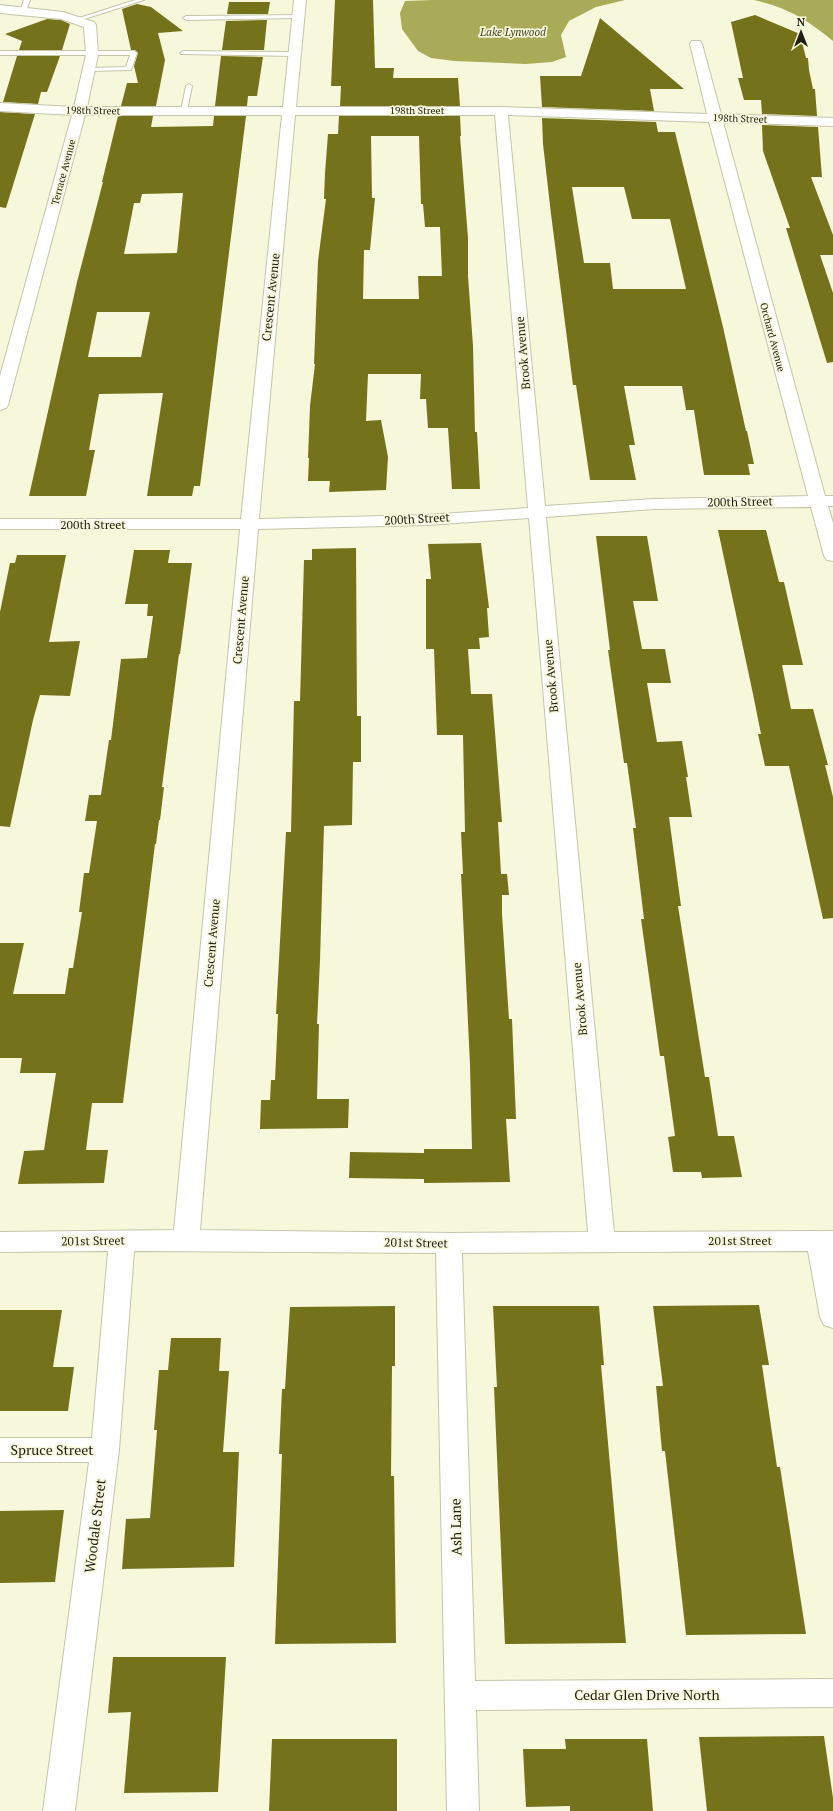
<svg xmlns="http://www.w3.org/2000/svg" width="833" height="1811" font-family="'PT Serif',serif">
<style>
.water{fill:#aaab58}
.building{fill:#74731b;fill-rule:evenodd}
.lines{fill:none;stroke-linecap:round;stroke-linejoin:round}
.service-casing{stroke:#c4c5a9;stroke-width:2}
.minor-casing{stroke:#c4c5a9;stroke-width:2}
.service{fill:#fff;fill-rule:evenodd}
.minor{fill:#fff;fill-rule:evenodd}
.labels{text-anchor:middle;stroke-width:3.5;stroke-linejoin:round;paint-order:stroke}
.far-street-label{font-size:10px;fill:#1f1f15;stroke:#f7f8db}
.far-water-label{font-size:11px;font-style:italic;fill:#3e3f1a;stroke:#f7f8db}
.street-label{font-size:12px;fill:#1f1f15;stroke:#f7f8db}
.near-street-label{font-size:14px;fill:#1f1f15;stroke:#f7f8db}
</style>
<rect width="100%" height="100%" fill="#f7f8db"/>
<!-- water -->
<path class="water" d="M433,0H625L596,7L569,21L561,35L566,57L552,62L526,64L454,61L431,58L418,51L402,29L400,13L405,1Z
M754,0H833V41C806,19 788,8 754,0Z"/>
<!-- building -->
<path class="building" d="M335,0H373L375,68H394L393,78H458L460,106H340L341,86H331Z
M229,2H270L268,14H227Z
M137,4L151,7L183,31L158,33L165,60L156,106H121L127,83H138L134,66L138,53L135,50H131L122,9Z
M755,15L800,34L806,58H808L809,70L813,89H815L817,116L762,114L761,100H744L738,78H743L731,22Z
M600,18L684,89H650L654,111L542,107L540,76H581Z
M47,19L61,20L70,24L62,50H19L22,41L5,34Z
M267,20L264,50H222L226,21Z
M17,56H60L47,92H41L38,104L3,102Z
M221,56L263,57L257,96H248L247,106H215Z
M0,112L35,114L6,208L0,207Z
M118,116H153L151,127L213,126L214,116H246L200,486H194L192,496H147L163,393L99,394L89,450H95L86,496H29L77,282L103,182H102ZM183,193L177,253L124,254L134,203H140L142,194ZM97,312H150L141,357H88Z
M339,116H460L461,136H460L468,238V276L473,346L475,432H477L480,489H452L448,428H428L426,399H420L421,374H368L366,421L381,420L388,457L386,490L329,492L330,481H308L309,458H308L310,406L315,364H314L318,261L326,199H324L325,173L328,134H338ZM371,136H419L421,204H423L425,227H440L442,276H418L419,299H363L364,250H370L375,198H372Z
M542,118L656,122L658,132H675L723,327L746,431H747L754,464H748L750,475H704L694,410H686L682,386H624L635,445H629L636,480H590L576,385H573L551,214L543,144ZM572,187H624L632,219H670L686,289H613L610,263H584Z
M762,125L818,127L822,177H811L833,235V255H820L833,293V362L827,363L786,228H790L763,151Z
M718,530H766L779,582H784L803,665H782L791,709H813L828,765H825L833,797V918L823,919L789,766H765L758,734H761L753,694Z
M596,536H647L658,601H633L642,649H665L671,683H647L657,742L682,741L688,777H686L692,817H669L681,906H678L705,1077H709L718,1136H734L742,1177L702,1178L701,1172H673L668,1137L675,1136L664,1056H660L641,919H644L633,828H636L627,763H624L608,650H610Z
M481,543L489,608H487L489,637L479,638L480,649H468L471,694H492L502,822H498L501,874H507L509,895H502V914L509,1019H512L516,1119H506L510,1182L424,1183V1179L349,1178L350,1152L424,1153V1149H472L470,1065L461,874H463L461,832H465L463,735H437L434,649H426V579H431L428,544Z
M356,548L357,716H361V762H353L352,825L324,826L320,960L317,1024H319L317,1099H349L348,1128L260,1129L261,1100H270L271,1080H275L278,1014H276L286,832H291L294,701H300L304,560H312V549Z
M134,550H170L168,563H192L180,654H179L162,787H164L160,820H159L156,844H155L123,1103H92L86,1150H108L104,1183L18,1184L24,1151L44,1150L56,1073H20L22,1058H0V943H24L13,994H65L69,968H73L82,912H79L84,873H89L97,821H85L89,795H101L109,740H111L121,659L147,658L153,616H147L148,604H125Z
M17,555H66L49,642L80,641L70,696L40,695L33,720L10,827L0,826V612L10,563H15Z
M759,1305L769,1365H762L777,1467H780L806,1634L686,1635L665,1451H662L656,1386H663L653,1306Z
M395,1306V1366H392L391,1476H394L396,1643L275,1644L282,1454H279L282,1389H285L290,1307Z
M493,1306H599L604,1365H601L626,1643L505,1644L494,1387H497Z
M0,1310H62L53,1367H74L68,1411H0Z
M171,1338H221L219,1371H229L223,1452H239L234,1567L122,1569L126,1519L150,1518L157,1430H154L159,1370H168Z
M64,1510L55,1582L0,1583V1511Z
M113,1657H226L218,1792L124,1793L131,1712L108,1713Z
M824,1736L833,1798V1811H707L699,1737Z
M272,1739H397V1811H269Z
M565,1739H647L653,1811H570V1806L526,1807L523,1749H566Z"/>
<g class="lines">
<!-- service casing -->
<g class="service-casing">
<path id="service" d="M24,0H30L26,11L23,13L20,11Z
M135,0H144L78,21L73,20Z
M299,15L302,17L301,18L186,20L183,18L186,16Z
M0,51H134L137,53L131,70L89,71L87,70V68L126,67L130,55H0Z
M183,51L295,52L298,54L295,56L181,54L180,53Z
M189,84L192,86L187,111L184,113L181,111L186,86Z"/>
</g>
<!-- minor casing -->
<g class="minor-casing">
<path id="minor" d="M294,0H306L296,107H501L707,114L690,44L692,41H700L702,44L721,114L833,118V126L723,122L825,496H833V506H828L833,523V561L827,560L824,556L811,507L654,509L546,517L614,1232L833,1231V1328L824,1325L820,1317L808,1251L462,1253L475,1681L833,1679V1707L476,1710L479,1811H447L436,1253L134,1251L119,1450L75,1811H43L89,1462H0V1438H92L108,1251L0,1252V1232L174,1230L240,529H0V519H241L282,115H85L8,405L6,408L0,410V376L72,115L0,111V103L74,107L86,55L84,27L61,19L0,13V5L63,12L94,22L96,25L98,55L87,107H283ZM295,115H495L528,508L428,515L259,519ZM508,115L709,122L808,496L654,499L545,506ZM529,518L588,1232L449,1233L200,1230L258,529L428,525Z"/>
</g>
<!-- service -->
<use href="#service" class="service"/>
<!-- minor -->
<use href="#minor" class="minor"/>
</g>
<g class="labels">
<!-- far-street labels -->
<g class="far-street-label">
<text transform="translate(93 110) rotate(1)" y="4">198th Street</text>
<text x="417" y="114">198th Street</text>
<text transform="translate(740 118) rotate(2)" y="4">198th Street</text>
<text transform="translate(63 172) rotate(-75)" y="4">Terrace Avenue</text>
<text transform="translate(773 337) rotate(75)" y="4">Orchard Avenue</text>
</g>
<!-- far-water labels -->
<g class="far-water-label">
<text x="513" y="36">Lake Lynwood</text>
</g>
<!-- street labels -->
<g class="street-label">
<text transform="translate(271 297) rotate(-84)" y="4">Crescent Avenue</text>
<text transform="translate(523 353) rotate(-95)" y="4">Brook Avenue</text>
<text transform="translate(740 502) rotate(-1)" y="4">200th Street</text>
<text transform="translate(417 519) rotate(-3)" y="4">200th Street</text>
<text x="93" y="529">200th Street</text>
<text transform="translate(241 620) rotate(-85)" y="4">Crescent Avenue</text>
<text transform="translate(551 676) rotate(-95)" y="4">Brook Avenue</text>
<text transform="translate(212 943) rotate(-85)" y="4">Crescent Avenue</text>
<text transform="translate(580 999) rotate(-95)" y="4">Brook Avenue</text>
<text transform="translate(93 1241) rotate(-1)" y="4">201st Street</text>
<text x="740" y="1245">201st Street</text>
<text transform="translate(416 1243) rotate(1)" y="4">201st Street</text>
</g>
<!-- near-street labels -->
<g class="near-street-label">
<text x="52" y="1455">Spruce Street</text>
<text transform="translate(95 1526) rotate(-83)" y="5">Woodale Street</text>
<text transform="translate(456 1527) rotate(-91)" y="5">Ash Lane</text>
<text x="647" y="1700">Cedar Glen Drive North</text>
</g>
</g>
<!-- north arrow -->
<g transform="translate(801 32)" stroke="#f7f8db" stroke-width="3" paint-order="stroke">
<path d="M0-3L7 15L0 10L-7 15Z" fill="#1f1f15"/>
<text y="-6" font-size="11" font-weight="bold" text-anchor="middle" fill="#1f1f15">N</text>
</g>
</svg>
